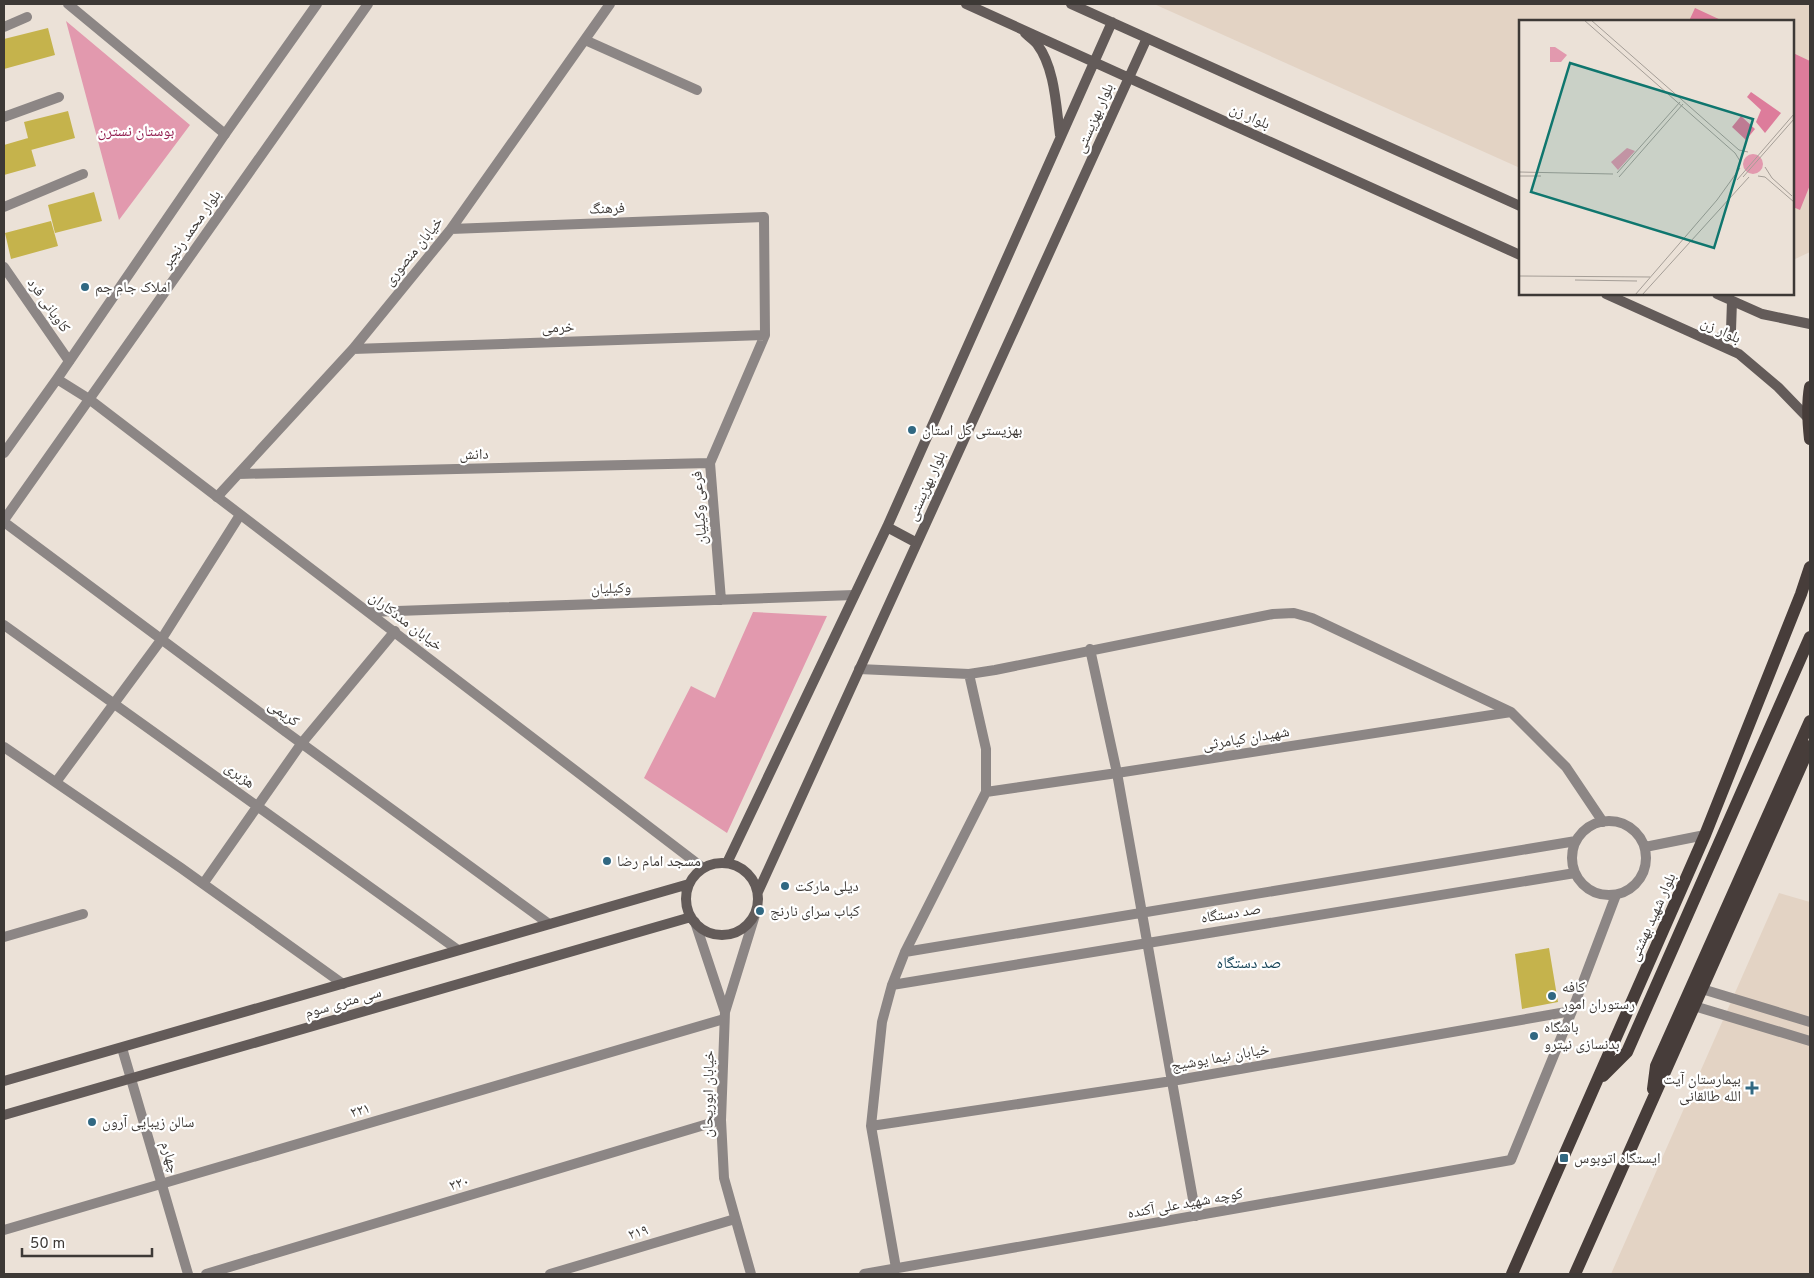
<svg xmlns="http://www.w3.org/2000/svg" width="1814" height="1278" font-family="Overpass,'Noto Naskh Arabic',sans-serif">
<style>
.built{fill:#e3d3c4}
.green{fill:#e299ae}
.forest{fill:#dd7c9b}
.building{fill:#c5b34c}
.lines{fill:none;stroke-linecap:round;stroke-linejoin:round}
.service{stroke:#8c8685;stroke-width:10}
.minor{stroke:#8c8685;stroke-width:10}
.tertiary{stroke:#8c8685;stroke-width:10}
.secondary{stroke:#635b59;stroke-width:10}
.primary{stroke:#473d3a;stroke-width:12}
.poi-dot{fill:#316882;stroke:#fff;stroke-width:2}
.labels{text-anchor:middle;stroke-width:4.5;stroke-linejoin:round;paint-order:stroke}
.street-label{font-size:15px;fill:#3d3936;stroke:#fff}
.park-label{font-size:15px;fill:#921e4f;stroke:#fff}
.poi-label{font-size:15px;fill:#3d3936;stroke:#fff;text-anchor:start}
.neighbourhood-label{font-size:16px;fill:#124054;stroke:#fff}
.inset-road{fill:none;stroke:#a59e97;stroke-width:1}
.view{fill:#0f766e;fill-opacity:0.15;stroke:#0f766e;stroke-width:2.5}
.inset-edge{fill:none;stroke:#3d3936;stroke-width:2.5}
</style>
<rect width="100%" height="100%" fill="#ebe1d7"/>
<!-- built -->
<path class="built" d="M1154,4H1810V252L1793,260V21H1520V168Z
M1779,893L1810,902V1274H1611Z"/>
<!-- green -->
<path class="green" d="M66,21L190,125L119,220Z
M753,612L827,616L727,833L644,778L691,686L715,698Z"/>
<!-- forest -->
<path class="forest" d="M1695,8L1723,21H1689Z
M1793,53L1810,61V185L1800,210L1793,207Z"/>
<!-- building -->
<path class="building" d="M48,28L55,55L4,69V39Z
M68,111L75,138L31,150L24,122Z
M28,138L36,166L4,175V145Z
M94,192L102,221L55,233L48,205Z
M51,221L58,246L11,259L5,233Z
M1549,948L1558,1002L1522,1009L1515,954Z"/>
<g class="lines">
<!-- service -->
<path class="service" d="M1702,989L1810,1022
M1694,1006L1810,1041"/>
<!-- minor -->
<path class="minor" d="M68,4L225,134
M4,27L27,17
M585,40L697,90
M4,117L59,97
M4,207L83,174
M451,229L764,217L765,335L710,463L721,600
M4,267L69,361
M353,349L765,335
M238,474L710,463
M217,497L353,349L451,229L610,4
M4,522L286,732L549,924
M369,612L854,595
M4,625L458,950
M1090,649L1117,773L1196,1216
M859,669L969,674L986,749V792L905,952L892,985L882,1022L871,1126L896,1268
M969,674L995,670L1273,614L1294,613L1312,618L1511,712L1566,767L1603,822
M4,747L181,868L343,984
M56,782L161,640L240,515
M986,792L1117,773L1511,712
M1572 858a37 37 0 1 1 74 0a37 37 0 1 1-74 0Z
M1645,847L1705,835
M203,884L301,744L395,631
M4,937L83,914
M905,952L1576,841
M892,985L1575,873
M871,1126L1172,1081L1572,1011
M4,1230L724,1019
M206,1274L721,1120
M550,1274L735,1219
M864,1274L1511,1160L1572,1011L1616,895"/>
<!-- tertiary -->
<path class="tertiary" d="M57,379L89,399L703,868
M4,453L57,379L225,134L317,4
M4,520L368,4
M695,922L725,1012
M122,1048L188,1274
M751,1274L724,1178L721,1120L725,1012L755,915"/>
<!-- secondary -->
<path class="secondary" d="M966,4L1520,255
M1071,4L1520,206
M1025,33C1029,37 1034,40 1037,44C1055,68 1056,106 1060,135
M1606,294L1739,354L1778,387L1808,418
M1717,294L1762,314L1810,324
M1713,342L1731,330L1732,301
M887,527L917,543
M686 899a36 36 0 1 1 72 0a36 36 0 1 1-72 0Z
M727,863L887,527L1112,22
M758,892L1147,38
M4,1081L689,884
M4,1115L691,917"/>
<!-- primary -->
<path class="primary" d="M1810,387C1807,404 1808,421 1810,439
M1603,1076L1627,1052L1810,637
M1653,1089L1656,1066L1810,721
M1512,1274L1705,835L1801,594L1810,567
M1575,1274L1810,746"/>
</g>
<!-- markers -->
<g class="poi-dot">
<circle cx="85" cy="287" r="5"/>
<circle cx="912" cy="430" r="5"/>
<circle cx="607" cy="861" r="5"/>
<circle cx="785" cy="886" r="5"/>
<circle cx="760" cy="911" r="5"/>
<circle cx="1552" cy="996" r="5"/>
<circle cx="1534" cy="1036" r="5"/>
<path d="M1749.5 1080.5h5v5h5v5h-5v5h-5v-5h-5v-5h5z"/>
<circle cx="92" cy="1122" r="5"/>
<rect x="1559" y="1153" width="10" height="10" rx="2.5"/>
</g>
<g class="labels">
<!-- street labels -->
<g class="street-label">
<text transform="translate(1250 116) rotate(24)" y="5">بلوار زن</text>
<text transform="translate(1094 118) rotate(-66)" y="5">بلوار بهزیستی</text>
<text transform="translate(607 208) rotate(-2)" y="5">فرهنگ</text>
<text transform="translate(191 229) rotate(-55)" y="5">بلوار محمد رنجبر</text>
<text transform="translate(413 251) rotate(-51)" y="5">خیابان منصوری</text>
<text transform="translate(49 305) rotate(55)" y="5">کاویانی فرد</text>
<text transform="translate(558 327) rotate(-2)" y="5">خرمی</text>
<text transform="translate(1721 330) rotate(25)" y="5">بلوار زن</text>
<text transform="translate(474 454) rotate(-1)" y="5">دانش</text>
<text transform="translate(926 486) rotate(-66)" y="5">بلوار بهزیستی</text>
<text transform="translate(699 508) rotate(-94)" y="5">فرعی وکیلیان</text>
<text transform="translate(611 588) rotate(-2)" y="5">وکیلیان</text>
<text transform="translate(406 621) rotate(37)" y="5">خیابان مددکاران</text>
<text transform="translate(284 713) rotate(36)" y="5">کریمی</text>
<text transform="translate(1246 738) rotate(-9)" y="5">شهیدان کیامرثی</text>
<text transform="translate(240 775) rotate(36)" y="5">هژبری</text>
<text transform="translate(1231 913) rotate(-9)" y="5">صد دستگاه</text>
<text transform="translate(1652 917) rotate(-66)" y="5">بلوار شهید بهشتی</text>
<text transform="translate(343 1002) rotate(-16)" y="5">سی متری سوم</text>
<text transform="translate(1220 1057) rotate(-10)" y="5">خیابان نیما یوشیج</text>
<text transform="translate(708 1094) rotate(-89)" y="5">خیابان ابوریحان</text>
<text transform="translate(360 1110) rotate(-16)" y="5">۲۲۱</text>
<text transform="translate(170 1157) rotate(74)" y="5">چهارم</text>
<text transform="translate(459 1183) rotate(-17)" y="5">۲۲۰</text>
<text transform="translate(1185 1203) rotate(-10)" y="5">کوچه شهید علی آکنده</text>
<text transform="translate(638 1232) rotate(-17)" y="5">۲۱۹</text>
</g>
<!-- park labels -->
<g class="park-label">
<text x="136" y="136">بوستان نسترن</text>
</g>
<!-- poi labels -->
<g class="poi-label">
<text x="95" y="292">املاک جام جم</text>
<text x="922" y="435">بهزیستی کل استان</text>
<text x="617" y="866">مسجد امام رضا</text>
<text x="795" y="891">دیلی مارکت</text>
<text x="770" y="916">کباب سرای نارنج</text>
<text x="1562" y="992">کافه<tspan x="1562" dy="17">رستوران امور</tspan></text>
<text x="1544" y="1032">باشگاه<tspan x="1544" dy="17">بدنسازی نیترو</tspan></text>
<text x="1741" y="1084" text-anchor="end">بیمارستان آیت<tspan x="1741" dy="17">الله طالقانی</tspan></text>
<text x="102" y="1127">سالن زیبایی آرون</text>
<text x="1574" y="1163">ایستگاه اتوبوس</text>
</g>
<!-- neighbourhood labels -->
<g class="neighbourhood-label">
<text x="1249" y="968">صد دستگاه</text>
</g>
</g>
<!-- overview -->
<g transform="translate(1519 20)">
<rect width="275" height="275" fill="#ebe1d7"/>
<path d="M31,27H36L48,35L42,42H31ZM108,128L116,131L99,150L92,142ZM224 144a10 10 0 1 1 20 0a10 10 0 1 1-20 0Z" fill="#e299ae"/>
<path d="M232,72L262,93L246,113L237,102L242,90L228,77ZM222,96L236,109L227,120L213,107Z" fill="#dd7c9b"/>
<path class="inset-road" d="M65,0L216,133L221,141M72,0L220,130L229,132M246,147L253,158L273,176M0,152L94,154M98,153L161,82M0,156H22M239,156L246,157L275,182M100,157L164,84M224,157L275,99M218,160L275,94M0,256L131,257M56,260L118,261M116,275L198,180L221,148M123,275L230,157"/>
<path class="view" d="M51,43L234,99L195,228L12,172Z"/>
<rect width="275" height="275" class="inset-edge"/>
</g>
<!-- border -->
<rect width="1814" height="1278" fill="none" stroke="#3d3936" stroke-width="10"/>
<!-- scale -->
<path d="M22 1248v8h130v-8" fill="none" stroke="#3d3936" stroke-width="2.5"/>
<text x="30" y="1248" font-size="15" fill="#3d3936" stroke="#ffffff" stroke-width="4" paint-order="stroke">50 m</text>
</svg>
